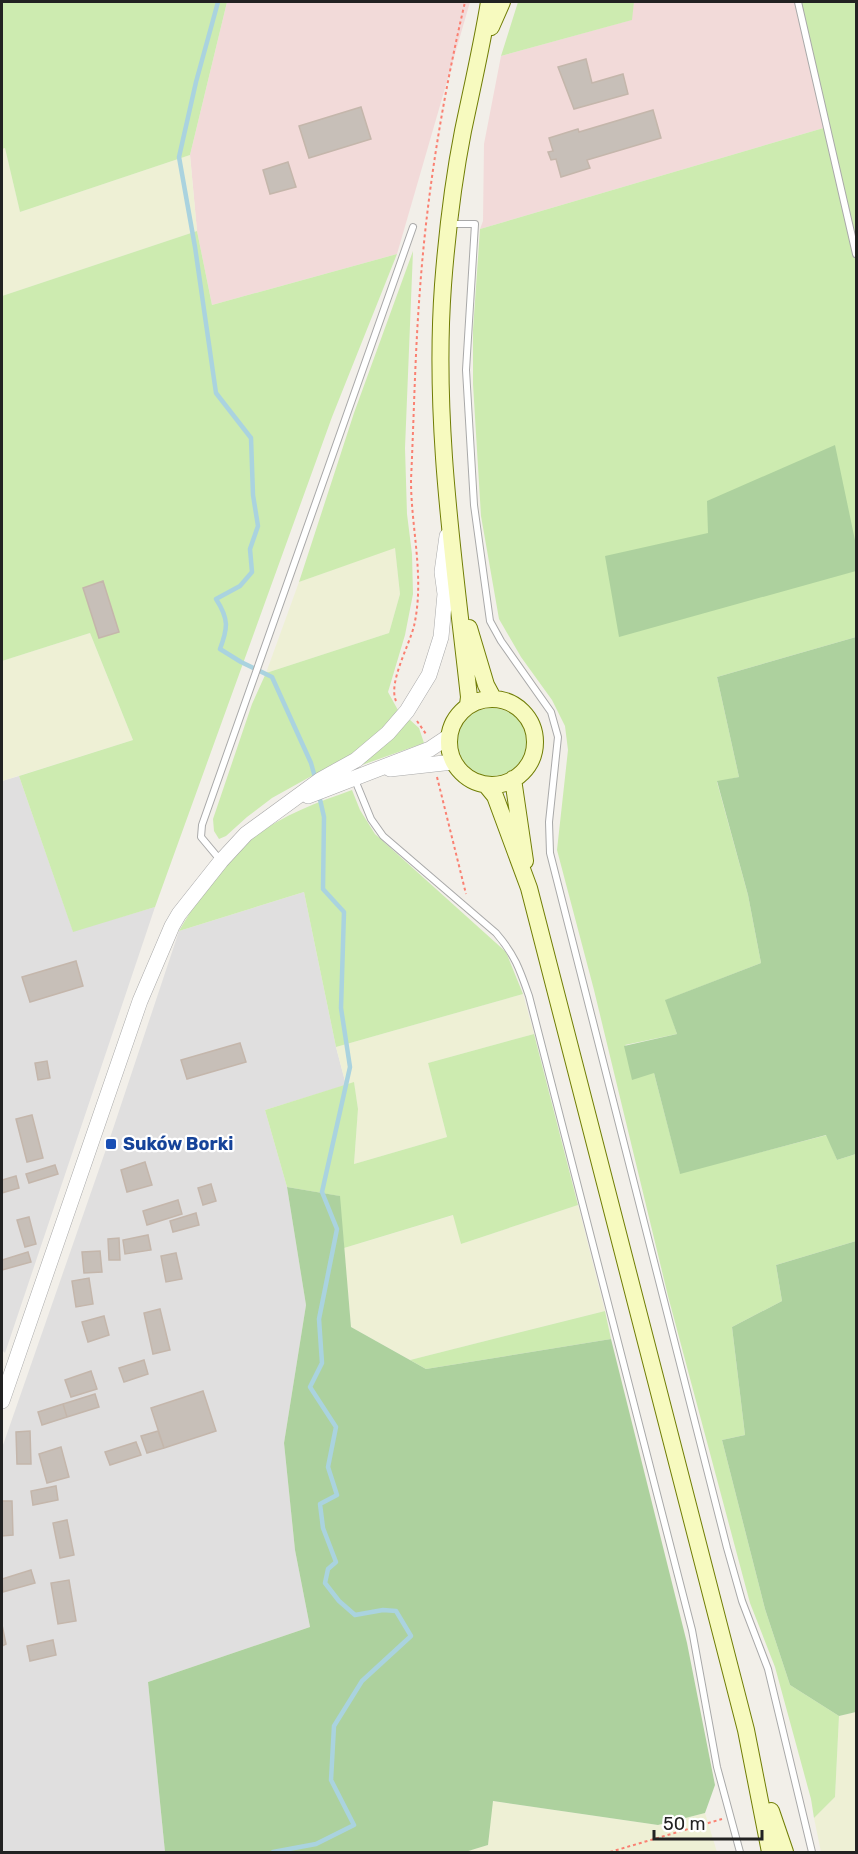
<svg xmlns="http://www.w3.org/2000/svg" width="858" height="1854" font-family="Rubik,sans-serif">
<style>
.residential{fill:#e0dfdf}
.commercial{fill:#f2dad9}
.farmland{fill:#eef0d5}
.grass{fill:#cdebb0}
.forest{fill:#add19e}
.lines{fill:none;stroke-linecap:round;stroke-linejoin:round}
.stream{stroke:#aad3df;stroke-width:4.5}
.building{fill:#c7bfb8;stroke:#c4b6ab;stroke-width:1.5}
.service-casing{stroke:#a9a9a9;stroke-width:8}
.tertiary-casing{stroke:#a9a9a9;stroke-width:16}
.secondary-casing{stroke:#707d05;stroke-width:18}
.path{stroke:#fa8072;stroke-width:2;stroke-dasharray:3 3;stroke-linecap:butt}
.service{stroke:#fff;stroke-width:6}
.tertiary{stroke:#fff;stroke-width:15}
.secondary{stroke:#f7fabf;stroke-width:16}
.transit-dot{fill:#1a4fb4;stroke:#fff;stroke-width:2}
.labels{text-anchor:middle;stroke-width:4.5;stroke-linejoin:round;paint-order:stroke}
.transit-label{font-size:18px;font-weight:bold;fill:#164399;stroke:#fff;text-anchor:start}
</style>
<rect width="100%" height="100%" fill="#f2efe9"/>
<!-- residential -->
<path class="residential" d="M19,776L73,931L155,907L5,1353L2,1350V781Z
M304,892L336,1047L346,1085L265,1110L287,1187L306,1305L284,1443L295,1550L310,1627L148,1682L165,1852H2V1448L112,1132L179,931Z"/>
<!-- commercial -->
<path class="commercial" d="M227,2H470L397,254L212,305L197,231L190,155Z
M634,2H798L827,127L480,229L483,221L484,144L501,56L631,20Z"/>
<!-- farmland -->
<path class="farmland" d="M5,147L20,212L190,155L197,231L2,296V149Z
M395,547L400,594L389,633L266,673L299,582Z
M90,633L133,740L2,781V661Z
M523,994L534,1034L428,1063L447,1137L354,1164L358,1109L354,1083L346,1085L336,1047Z
M578,1205L605,1311L410,1360L351,1327L344,1248L454,1215L461,1244Z
M856,1712V1852H821L814,1818L835,1797L839,1716Z
M492,1801L658,1825L705,1813L717,1852H465L488,1845Z"/>
<!-- grass -->
<path class="grass" d="M6,2H227L190,155L20,212L5,148L2,149V3Z
M518,2H634L632,20L501,56Z
M798,2H856V637L717,677L739,777L717,782L748,895L761,963L666,1000L677,1034L625,1045L654,1073L680,1173L827,1135L837,1160L856,1154V1241L776,1265L782,1301L732,1327L745,1435L722,1440L765,1609L790,1685L839,1716L835,1797L814,1818L811,1799L775,1667L750,1603L668,1296L594,990L557,850L568,750L565,726L552,700L521,657L499,619L481,516L473,384V330L480,229L827,127Z
M197,231L212,305L397,254L332,417L155,907L73,932L19,776L133,740L90,633L2,661V296Z
M413,251L405,448L407,514L412,554L413,594L405,635L388,692L399,712L360,749L272,798L247,817L226,836L219,839L214,831L213,819L252,704L266,673L389,633L400,594L395,548L299,582L354,413Z
M458 742a34 34 0 1 1 68 0a34 34 0 1 1-68 0Z
M409,719L419,728L424,743L362,765Z
M352,790L360,810L375,834L506,952L523,994L336,1047L304,892L179,931C198,899 220,865 249,841C279,816 316,803 352,790Z
M534,1034L578,1205L461,1244L453,1215L344,1248L339,1196L287,1187L265,1110L354,1082L358,1109L354,1164L447,1137L428,1063Z
M605,1311L611,1339L426,1369L410,1360Z"/>
<!-- forest -->
<path class="forest" d="M835,445L856,545V571L619,637L605,556L708,533L707,501Z
M856,637V1154L837,1160L826,1135L680,1174L654,1073L632,1080L624,1046L677,1034L665,1000L761,963L748,895L717,781L739,777L717,677Z
M287,1187L340,1196L351,1327L426,1369L611,1339L687,1643L715,1785L705,1813L658,1825L493,1801L488,1845L465,1852H165L148,1682L310,1627L295,1550L284,1443L306,1305Z
M856,1241V1712L839,1716L790,1685L765,1609L722,1440L745,1435L732,1327L782,1301L776,1265Z"/>
<g class="lines">
<!-- stream -->
<path class="stream" d="M218,2L196,82L179,157L195,247L216,393L251,438L253,495L258,526L250,549L252,572L240,586L216,599C229,619 228,628 220,649L241,662L272,677L311,763L316,781
M273,1852L316,1844L354,1825L331,1780L334,1726L362,1681L411,1636L396,1611L383,1610L355,1615L339,1601L325,1583L328,1569L336,1562L323,1528L320,1504L337,1495L328,1467L336,1427L310,1387L322,1363L319,1319L337,1229L322,1192L350,1067L341,1008L344,912L323,889L324,817L319,795"/>
</g>
<!-- building -->
<path class="building" d="M586,59L592,83L623,74L628,94L574,109L558,67Z
M361,107L371,139L309,158L299,126Z
M653,110L661,138L587,160L590,168L561,177L556,159L551,160L548,152L553,151L549,138L578,129L579,132Z
M288,162L296,187L270,194L263,170Z
M103,581L119,632L99,638L83,588Z
M76,961L83,986L30,1002L22,977Z
M240,1043L246,1062L187,1079L181,1060Z
M47,1061L50,1078L38,1080L35,1063Z
M32,1115L43,1158L27,1162L16,1119Z
M145,1162L152,1185L127,1192L121,1170Z
M55,1165L58,1174L29,1183L26,1174Z
M16,1176L19,1188L2,1193V1180Z
M211,1184L216,1201L203,1205L198,1188Z
M178,1200L182,1214L147,1225L143,1211Z
M196,1213L199,1225L173,1232L170,1221Z
M29,1217L36,1244L25,1247L17,1220Z
M148,1235L151,1250L125,1254L123,1240Z
M119,1238L120,1260H109L108,1239Z
M100,1251L102,1272L84,1273L82,1252Z
M28,1252L31,1262L2,1270V1260Z
M176,1253L182,1279L166,1282L161,1256Z
M89,1278L93,1304L76,1307L72,1281Z
M160,1309L170,1350L153,1354L144,1313Z
M104,1316L109,1335L88,1342L82,1322Z
M144,1360L148,1374L124,1382L119,1368Z
M91,1371L97,1389L71,1397L65,1380Z
M203,1391L216,1431L164,1448L151,1408Z
M95,1394L99,1407L67,1417L63,1404Z
M63,1404L67,1417L42,1425L38,1412Z
M30,1431L31,1464H17L16,1432Z
M158,1431L164,1448L147,1453L141,1436Z
M136,1442L141,1455L110,1465L105,1452Z
M61,1447L69,1477L47,1483L39,1454Z
M56,1486L58,1500L33,1505L31,1491Z
M2,1501H12L13,1535L2,1536Z
M67,1520L74,1555L60,1558L53,1523Z
M31,1570L35,1583L3,1592L2,1579Z
M69,1580L76,1621L58,1624L51,1583Z
M2,1625L6,1644L2,1646Z
M53,1640L56,1655L30,1661L27,1646Z"/>
<g class="lines">
<!-- service casing -->
<g class="service-casing">
<path id="service" d="M798,2L856,254
M450,224H475L466,370L474,505L490,621L501,641L551,712L558,737L549,822L550,853L727,1548L742,1601L768,1669L812,1852
M355,780L371,819L383,836L496,933C515,955 520,970 529,996L692,1630L717,1767L740,1852
M221,861L201,837L202,825L413,227"/>
</g>
<!-- tertiary casing -->
<g class="tertiary-casing">
<path id="tertiary" d="M390,769L453,762
M308,796L430,749L448,737
M2,1401L140,1001L172,926L179,914L221,861L246,834L320,780L356,760L388,733L407,711L429,675L441,637L445,594L442,572L447,536"/>
</g>
<!-- secondary casing -->
<g class="secondary-casing">
<path id="secondary" d="M491,27L502,2
M469,628L486,685L493,698
M449 742a43 43 0 1 1 86 0a43 43 0 1 1-86 0Z
M468,705L469,697C454,559 433,424 443,285C447,233 453,182 463,131C472,88 482,45 489,2
M513,779L525,861
M486,785L495,796L529,888L746,1730L770,1852
M771,1811L785,1852"/>
</g>
<!-- path -->
<path class="path" d="M396,701C388,683 409,646 414,626C425,577 411,529 411,480C414,416 415,352 420,289C427,192 443,96 465,2
M417,721L426,734
M437,777L466,894
M610,1852L722,1819"/>
<!-- service -->
<use href="#service" class="service"/>
<!-- tertiary -->
<use href="#tertiary" class="tertiary"/>
<!-- secondary -->
<use href="#secondary" class="secondary"/>
</g>
<!-- markers -->
<rect class="transit-dot" x="105" y="1138" width="12" height="12" rx="3"/>
<g class="labels">
<!-- transit labels -->
<g class="transit-label">
<text x="123" y="1150">Suków Borki</text>
</g>
</g>
<!-- border -->
<rect width="858" height="1854" fill="none" stroke="#222222" stroke-width="6"/>
<!-- scale -->
<path d="M654 1830v9h108v-9" fill="none" stroke="#222222" stroke-width="3"/>
<text x="663" y="1830" font-size="18" fill="#222222" stroke="#ffffff" stroke-width="4.5" paint-order="stroke">50 m</text>
</svg>
